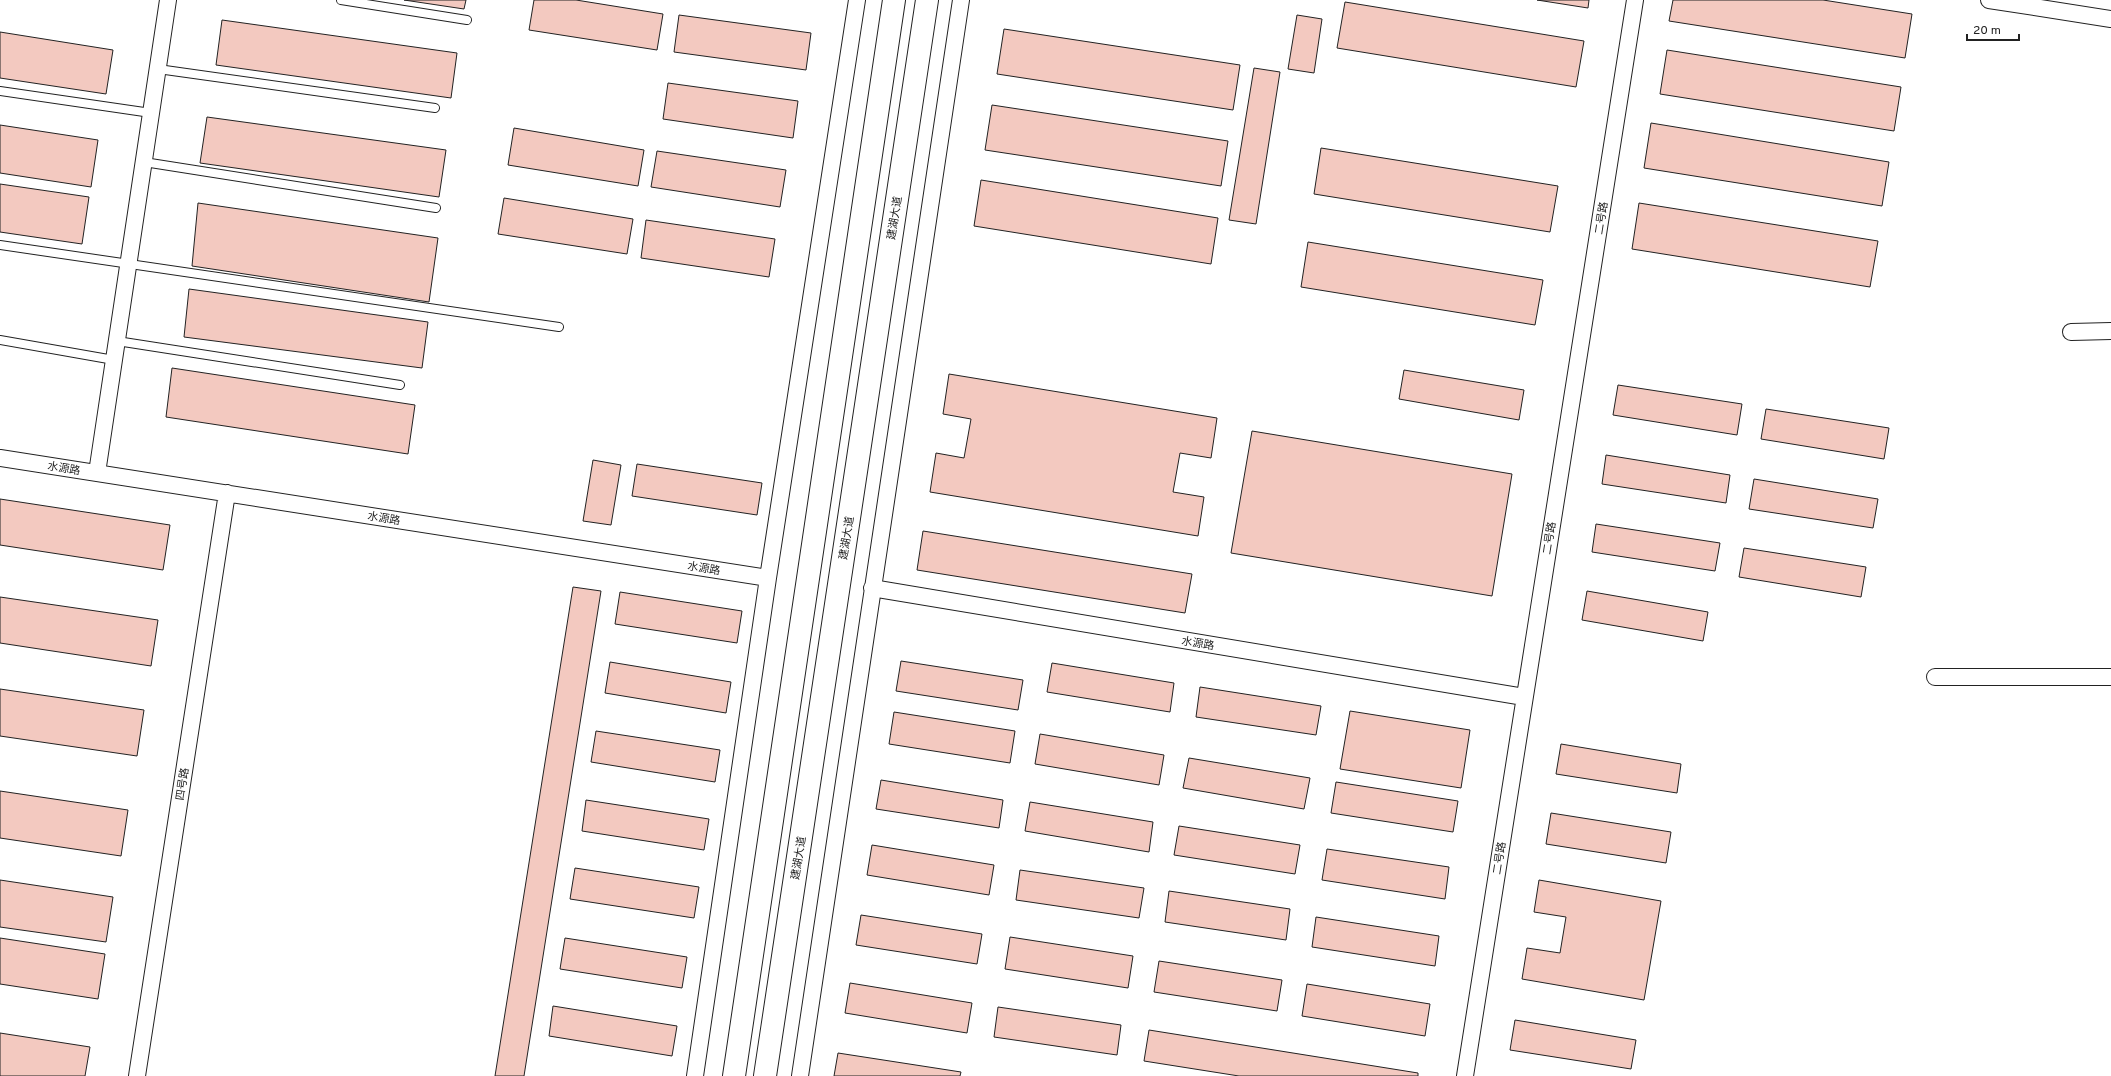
<svg xmlns="http://www.w3.org/2000/svg" width="2111" height="1076" font-family="Overpass,'Noto Sans SC',sans-serif">
<style>
.building{fill:#f3c9c0;stroke:#222}
.lines{fill:none;stroke-linecap:round;stroke-linejoin:round}
.lane-casing{stroke:#222;stroke-width:10}
.street-casing{stroke:#222;stroke-width:18}
.primary-casing{stroke:#222;stroke-width:24}
.lane{stroke:#fff;stroke-width:8}
.street{stroke:#fff;stroke-width:16}
.primary{stroke:#fff;stroke-width:22}
.labels{text-anchor:middle;stroke-width:3;stroke-linejoin:round;paint-order:stroke}
.street-label{font-size:11px;fill:#222;stroke:#fff}
</style>
<rect width="100%" height="100%" fill="#fff"/>
<!-- building -->
<path class="building" d="M404,0H466L464,9Z
M534,0H576L663,14L657,50L529,30Z
M1537,0H1589L1588,8Z
M1673,0H1823L1912,14L1905,58L1669,21Z
M1345,2L1584,41L1576,87L1337,48Z
M679,15L811,33L806,70L674,52Z
M1297,15L1322,19L1314,73L1288,69Z
M222,20L457,53L451,98L216,65Z
M1004,29L1240,65L1233,110L997,74Z
M0,32L113,50L106,94L0,78Z
M1667,50L1901,87L1894,131L1660,94Z
M1254,68L1280,72L1256,224L1229,220Z
M668,83L798,101L793,138L663,119Z
M992,105L1228,141L1221,186L985,150Z
M207,117L446,150L439,197L200,163Z
M1651,123L1889,162L1882,206L1644,168Z
M0,125L98,140L91,187L0,173Z
M514,128L644,150L638,186L508,165Z
M1321,148L1558,186L1550,232L1314,194Z
M657,151L786,170L780,207L651,187Z
M981,180L1218,218L1211,264L974,226Z
M0,184L89,197L82,244L0,232Z
M504,198L633,219L627,254L498,234Z
M198,203L438,238L429,302L192,266Z
M1639,203L1878,241L1870,287L1632,249Z
M646,220L775,239L769,277L641,258Z
M1308,242L1543,280L1535,325L1301,287Z
M189,289L428,322L422,368L184,337Z
M172,368L415,405L408,454L166,417Z
M1404,370L1524,390L1519,420L1399,399Z
M949,374L1217,418L1211,458L1180,453L1173,492L1204,497L1198,536L930,492L936,453L964,458L971,419L943,414Z
M1618,385L1742,404L1737,435L1613,415Z
M1766,409L1889,428L1884,459L1761,439Z
M1252,431L1512,474L1492,596L1231,553Z
M1606,455L1730,475L1726,503L1602,484Z
M593,460L621,465L611,525L583,521Z
M637,464L762,483L757,515L632,496Z
M1754,479L1878,499L1873,528L1749,509Z
M0,499L170,525L163,570L0,545Z
M1596,524L1720,543L1715,571L1592,552Z
M923,531L1192,574L1185,613L917,570Z
M1744,548L1866,567L1861,597L1739,577Z
M573,587L601,591L524,1076H495Z
M1587,591L1708,612L1703,641L1582,620Z
M620,592L742,611L737,643L615,624Z
M0,597L158,620L151,666L0,643Z
M901,661L1023,680L1018,710L896,691Z
M610,662L731,682L726,713L605,693Z
M1052,663L1174,683L1170,712L1047,692Z
M1200,687L1321,706L1316,735L1196,717Z
M0,689L144,710L137,756L0,736Z
M1350,711L1470,730L1461,788L1340,769Z
M894,712L1015,731L1010,763L889,744Z
M596,731L720,750L715,782L591,762Z
M1040,734L1164,755L1159,785L1035,764Z
M1561,744L1681,764L1677,793L1556,774Z
M1189,758L1310,778L1304,809L1183,788Z
M881,780L1003,800L999,828L876,809Z
M1336,782L1458,801L1453,832L1331,813Z
M0,791L128,810L121,856L0,838Z
M586,800L709,819L704,850L582,831Z
M1030,802L1153,822L1149,852L1025,831Z
M1551,813L1671,832L1666,863L1546,844Z
M1179,826L1300,845L1295,874L1174,855Z
M872,845L994,865L989,895L867,875Z
M1327,849L1449,867L1445,899L1322,880Z
M575,868L699,887L694,918L570,899Z
M1020,870L1144,888L1139,918L1016,900Z
M0,880L113,897L106,942L0,927Z
M1539,880L1661,901L1644,1000L1522,979L1527,948L1560,953L1566,917L1534,912Z
M1169,891L1290,909L1286,940L1165,922Z
M861,915L982,934L977,964L856,945Z
M1316,917L1439,936L1435,966L1312,947Z
M1010,937L1133,956L1128,988L1005,969Z
M0,938L105,954L98,999L0,984Z
M565,938L687,957L682,988L560,969Z
M1159,961L1282,980L1277,1011L1154,992Z
M850,983L972,1003L967,1033L845,1013Z
M1307,984L1430,1004L1425,1036L1302,1016Z
M553,1006L677,1026L672,1056L549,1036Z
M998,1007L1121,1025L1117,1055L994,1037Z
M1515,1020L1636,1040L1631,1069L1510,1050Z
M1149,1030L1418,1073V1076H1239L1144,1061Z
M0,1033L90,1047L85,1076H0Z
M838,1053L961,1072L960,1076H834Z"/>
<g class="lines">
<!-- lane casing -->
<g class="lane-casing">
<path id="lane" d="M341,0L467,20
M158,69L435,108
M0,91L151,113
M144,162L436,208
M0,245L559,327
M0,340L114,360
M117,341L400,385"/>
</g>
<!-- street casing -->
<g class="street-casing">
<path id="street" d="M1989,0L2111,19
M2071,332L2111,331
M0,458L768,578
M97,473L168,0
M872,588L1524,697
M1935,677H2111
M137,1076L227,493
M695,1076L768,578L857,0
M800,1076L961,0
M1465,1076L1635,0"/>
</g>
<!-- primary casing -->
<g class="primary-casing">
<path id="primary" d="M734,1076L894,0
M765,1076L927,0"/>
</g>
<!-- lane -->
<use href="#lane" class="lane"/>
<!-- street -->
<use href="#street" class="street"/>
<!-- primary -->
<use href="#primary" class="primary"/>
</g>
<g class="labels">
<!-- street labels -->
<g class="street-label">
<text transform="translate(894 218) rotate(-81)" y="4">建湖大道</text>
<text transform="translate(1601 218) rotate(-81)" y="4">二号路</text>
<text transform="translate(64 468) rotate(9)" y="4">水源路</text>
<text transform="translate(384 518) rotate(9)" y="4">水源路</text>
<text transform="translate(846 538) rotate(-81)" y="4">建湖大道</text>
<text transform="translate(1549 538) rotate(-81)" y="4">二号路</text>
<text transform="translate(704 568) rotate(9)" y="4">水源路</text>
<text transform="translate(1198 643) rotate(9)" y="4">水源路</text>
<text transform="translate(182 784) rotate(-81)" y="4">四号路</text>
<text transform="translate(798 858) rotate(-81)" y="4">建湖大道</text>
<text transform="translate(1499 858) rotate(-81)" y="4">二号路</text>
</g>
</g>
<!-- scale -->
<path d="M1967 34v6h52v-6" fill="none" stroke="#222222" stroke-width="2"/>
<text x="1973" y="34" font-size="12" fill="#222222" stroke="#ffffff" stroke-width="3" paint-order="stroke">20 m</text>
</svg>
